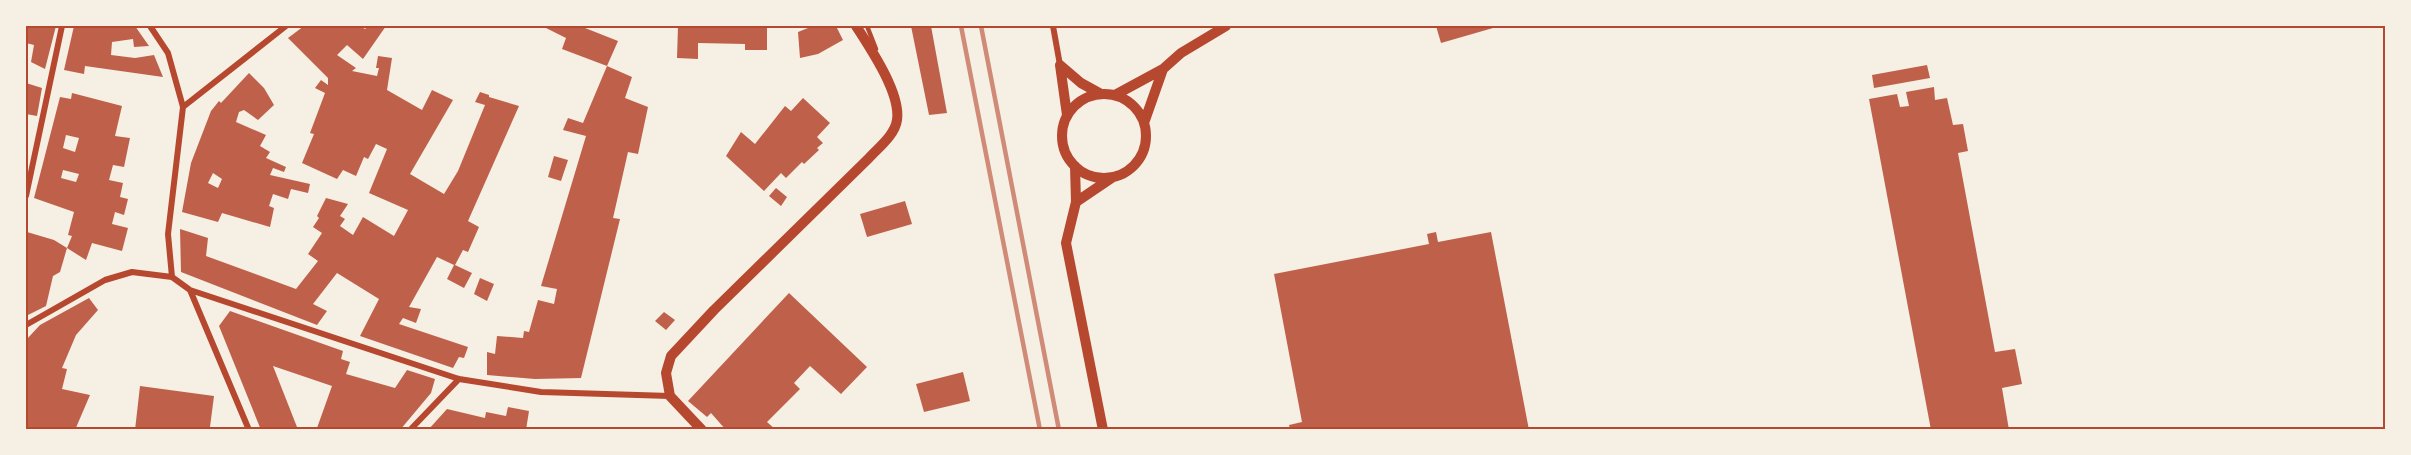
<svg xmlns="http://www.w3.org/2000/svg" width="2411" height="455" font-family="'Libre Baskerville',serif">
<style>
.building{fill:#bf614a;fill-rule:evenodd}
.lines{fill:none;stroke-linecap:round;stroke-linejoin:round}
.service{stroke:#b5482f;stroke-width:4.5}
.minor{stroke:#b5482f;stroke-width:6}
.tertiary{stroke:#b5482f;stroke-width:10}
.rail{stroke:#cf8b77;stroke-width:4.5}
.neatline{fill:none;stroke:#b5482f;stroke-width:2}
</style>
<rect width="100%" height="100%" fill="#f6efe4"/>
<!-- building -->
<path class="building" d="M26,26H56L45,69L31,62L34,45L26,43Z
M74,26H135L149,46L134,47L133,39L112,42L111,55L135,58L154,55L163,77L85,66L84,74L64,70Z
M304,26H360L365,29L368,26H386L363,59L347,45L337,55L356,68L352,71L377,76L379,68H376L378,56L392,58L387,90L422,110L432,90L453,100L410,174L444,194L458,171L485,105L475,102L480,92L489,95V97L519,106L468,221L479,227L468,252L463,250L455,265L472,273L464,288L447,279L454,265L437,257L409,307L421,309L416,323L403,318L399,324L468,347L464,358L459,357L453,368L360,336L379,299L337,273L313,304L327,311L317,325L181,272L180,229L208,238L206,256L296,289L318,261L308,254L322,233L313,227L319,218L317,216L326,198L348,204L340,216L345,219L340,226L353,235L363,217L394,236L408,210L369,193L387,149L376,144L368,159L364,157L356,176L343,170L337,179L302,163L314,134L310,133L325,93L315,88L321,80L328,85V78L288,38Z
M542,26H580L618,41L607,66L562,49L566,38Z
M678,26H767V50H745V44L698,43V59L677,58Z
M813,26H836L843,40L818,54L800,58L798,32Z
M911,26H931L947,113L929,115Z
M1436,26H1500L1441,43Z
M1927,65L1930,78L1874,88L1872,75Z
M607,66L632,77L625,98L648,107L638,154L628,152L613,218L620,219L581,378L535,379L487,375V352L495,354L497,336L523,338L524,331L529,332L538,300L554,304L557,289L541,286L586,136L563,130L568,118L583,123Z
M249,73L264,88L274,105L258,120L244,110L239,112L236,122L266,135L260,146L270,152L266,158L286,167L284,172L273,168L270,175L310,184L308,193L291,189L288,199L273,194L269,206L274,208L270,227L222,213L218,222L182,212L191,163L211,111L219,101L221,103ZM213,173L222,179L218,188L208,183Z
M26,83L42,88L37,116L26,114Z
M1934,87L1935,100L1947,98L1953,125L1963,124L1968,151L1958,153L1995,352L2015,349L2022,384L2002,388L2009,430H1931L1869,99L1897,94L1900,107L1909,106L1906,92Z
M72,93L122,106L115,136L130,138L124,167L113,165L109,180L123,183L120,197L128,199L124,215L115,212L112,224L128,228L122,251L92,243L86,260L67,248L72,236L68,235L74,212L34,198L60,97L71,99ZM66,135L79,138L75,152L63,148ZM63,170L79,174L76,182L61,178Z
M803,98L830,123L817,137L823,143L817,148L819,150L804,164L802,162L786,178L781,173L764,191L726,156L741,132L755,144L785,106L791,111Z
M554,156L568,160L561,181L548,177Z
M776,188L787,197L781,206L769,196Z
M905,201L912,224L867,237L860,214Z
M27,232L54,240L67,248L60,272L53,276L46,306L26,316Z
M1436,232L1438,242L1491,232L1529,430H1290L1289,425L1302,422L1274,274L1429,244L1427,234Z
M480,278L494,284L487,301L474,294Z
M789,293L867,367L841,394L810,366L794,383L800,389L767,422L776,430H726L711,413L707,417L688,401Z
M89,298L98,310L76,335L62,368L67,369L62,389L90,395L75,430H26V340L40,325Z
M230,311L343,351L341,359L350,362L346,374L395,388L407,370L435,379L431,393L400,430H319L317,428L332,386L273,366L297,427L296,430H261L219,326Z
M664,312L675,320L666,330L655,321Z
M963,372L970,401L924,412L916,384Z
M140,386L214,396L210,427L218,430H135Z
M508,407L529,411L526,430H428L447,409L485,418L486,412L506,416Z"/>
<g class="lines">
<!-- service -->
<path class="service" d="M867,26L876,49"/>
<!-- minor -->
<path class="minor" d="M150,26L168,53L183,107L168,234L172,277L190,290L459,379L541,392L670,396
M1053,26L1060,65
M183,107L286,26
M26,196L62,26
M190,290L249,430
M26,325L105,280L132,272L172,277
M410,430L459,379"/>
<!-- tertiary -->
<path class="tertiary" d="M1060,65L1067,115
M1060,65L1081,83L1101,94
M1062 136a42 42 0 1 1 84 0a42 42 0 1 1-84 0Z
M1115,95L1163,69L1181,53L1226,26
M1144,123L1163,69
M1075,166L1076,202L1066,243L1103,430
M1076,202L1113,177
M702,430L670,396L666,373L671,356L714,310L869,158C878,148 895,135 897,120C901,93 870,48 856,26"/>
<!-- rail -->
<path class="rail" d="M961,26L1040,430
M981,26L1059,430"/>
</g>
<!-- border -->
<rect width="2411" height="455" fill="none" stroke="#f6efe4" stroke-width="54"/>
<rect x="27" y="27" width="2357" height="401" class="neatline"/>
</svg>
